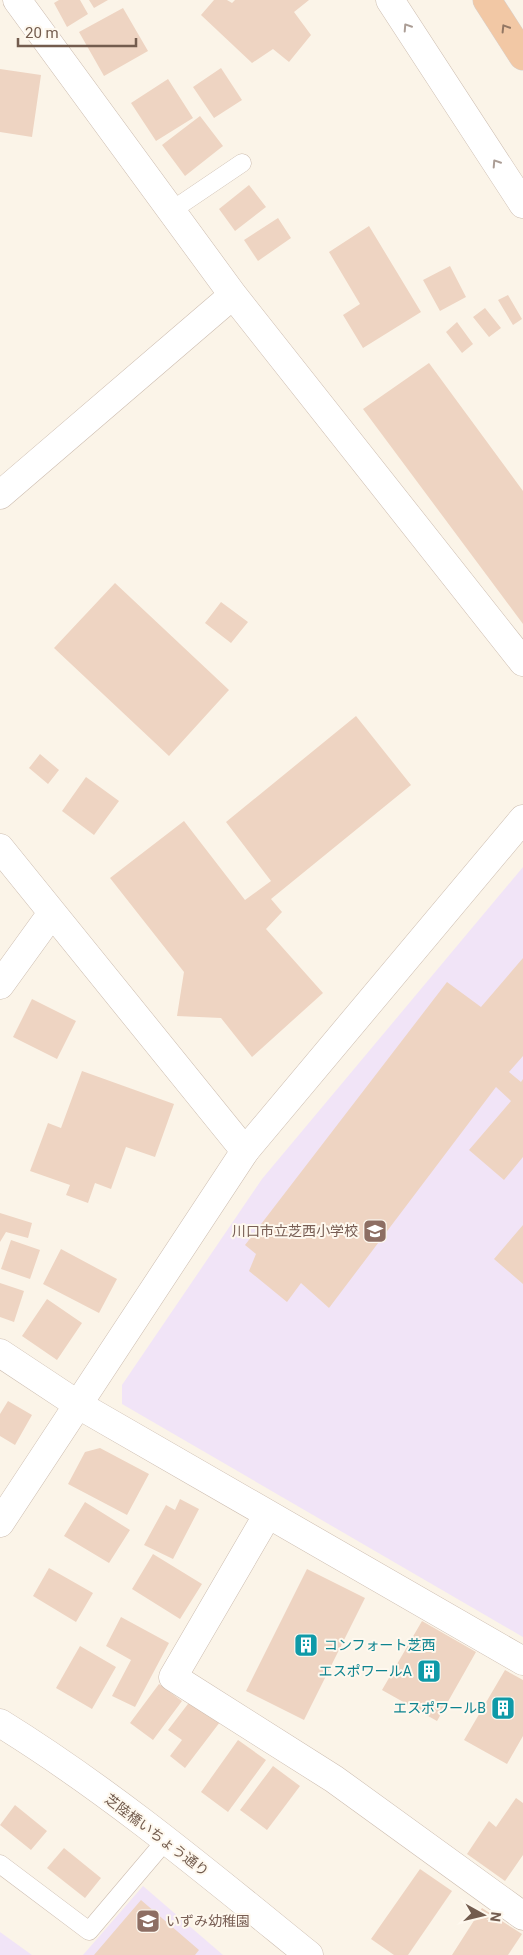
<svg xmlns="http://www.w3.org/2000/svg" width="523" height="1955" font-family="Roboto,'Noto Sans JP',sans-serif">
<style>
.education{fill:#f1e4f7}
.building{fill:#eed4c2}
.lines{fill:none;stroke-linecap:round;stroke-linejoin:round}
.service-casing{stroke:#ccbcaf;stroke-width:19}
.minor-casing{stroke:#ccbcaf;stroke-width:29}
.tertiary-casing{stroke:#ccbcaf;stroke-width:29}
.trunk-casing{stroke:#d8d1cd;stroke-width:29}
.service{stroke:#fff;stroke-width:18}
.minor{stroke:#fff;stroke-width:28}
.tertiary{stroke:#fff;stroke-width:28}
.trunk{stroke:#f2c8a5;stroke-width:28}
.oneway{stroke:#ab9d95}
.oneway2{stroke:#937764}
.labels{text-anchor:middle;stroke-width:4;stroke-linejoin:round;paint-order:stroke}
.education-label{font-size:14px;fill:#785e54;stroke:#fef8ee;text-anchor:end}
.culture-label{font-size:14px;fill:#0d838f;stroke:#fef8ee;text-anchor:end}
.street-label{font-size:14px;fill:#735c4e;stroke:#fef8ee}
</style>
<rect width="100%" height="100%" fill="#fbf4e8"/>
<!-- education -->
<path class="education" d="M523,867V1637L122,1404V1385L262,1179Z
M143,1886L223,1955H83Z
M0,1932L32,1955H0Z"/>
<!-- building -->
<path class="building" d="M59,0H80L88,14L67,27L54,3Z
M89,0H108L94,8Z
M214,0H227L232,3L235,0H309L294,12L311,35L289,62L273,49L252,63L201,15Z
M123,8L148,51L104,76L79,32Z
M221,68L242,100L214,118L193,87Z
M0,69L41,75L32,137L0,132Z
M168,79L193,118L156,141L131,103Z
M200,116L223,146L185,176L162,145Z
M249,185L266,207L235,231L219,209Z
M278,218L291,238L258,261L244,240Z
M369,226L421,312L363,348L343,315L360,304L329,252Z
M450,266L466,297L440,311L423,280Z
M508,295L522,319L513,325L498,300Z
M485,308L501,328L489,337L473,317Z
M457,322L473,344L462,353L446,332Z
M429,363L523,491V624L363,409Z
M115,583L229,690L169,756L54,648Z
M221,602L248,622L231,643L205,623Z
M356,716L411,785L271,899L282,912L266,929L323,993L252,1057L221,1018L177,1016L184,972L110,878L184,821L245,900L271,881L226,822Z
M40,754L59,770L48,784L29,768Z
M86,777L119,801L94,835L62,811Z
M523,958V1056L509,1072L521,1082L523,1079V1157L504,1180L469,1150L511,1101L496,1087L329,1308L301,1283L287,1302L249,1271L256,1254L245,1245L447,982L481,1007Z
M32,999L76,1021L57,1059L13,1037Z
M82,1071L174,1104L155,1157L126,1147L111,1189L95,1183L88,1203L66,1195L70,1185L30,1171L48,1123L61,1128Z
M0,1213L32,1223L28,1238L6,1232L0,1242Z
M523,1225V1284L494,1259Z
M11,1240L40,1250L30,1279L1,1269Z
M61,1249L117,1279L99,1313L43,1284Z
M0,1283L24,1291L14,1322L0,1317Z
M47,1299L82,1323L57,1360L22,1336Z
M8,1401L32,1415L15,1445L0,1436V1414Z
M100,1448L149,1474L127,1515L68,1484L85,1452Z
M180,1499L199,1509L173,1559L144,1545L166,1505L175,1510Z
M85,1502L130,1530L109,1563L64,1536Z
M153,1554L202,1584L180,1619L132,1589Z
M49,1568L93,1593L76,1622L33,1596Z
M307,1569L365,1598L304,1720L246,1691Z
M121,1617L169,1643L135,1707L112,1696L131,1660L106,1646Z
M422,1621L476,1652L437,1721L382,1690Z
M80,1646L116,1667L92,1709L56,1688Z
M505,1670L523,1680V1736L507,1764L464,1740Z
M159,1684L182,1701L153,1740L130,1723Z
M191,1700L220,1722L185,1768L170,1756L182,1740L168,1730Z
M238,1740L266,1760L228,1812L201,1792Z
M273,1766L300,1786L267,1830L240,1810Z
M516,1798L523,1803V1855L505,1881L467,1854L489,1821L496,1827Z
M15,1805L47,1831L31,1850L0,1825Z
M64,1848L101,1878L85,1898L47,1868Z
M420,1869L452,1891L408,1955H394L371,1939Z
M141,1900L199,1950L195,1955H94Z
M482,1908L522,1934L508,1955H452Z"/>
<g class="lines">
<!-- service casing -->
<g class="service-casing">
<path id="service" d="M171,211L242,163
M0,1864L89,1931L166,1840"/>
</g>
<!-- minor casing -->
<g class="minor-casing">
<path id="minor" d="M17,0L233,295L523,662
M390,0L523,204
M0,495L233,295
M0,848L245,1151
M0,985L52,913
M0,1353L77,1404L523,1661
M268,1514L173,1677L334,1779L523,1916"/>
</g>
<!-- tertiary casing -->
<g class="tertiary-casing">
<path id="tertiary" d="M0,1523L245,1151L523,819
M0,1723C110,1791 209,1874 309,1955"/>
</g>
<!-- trunk casing -->
<g class="trunk-casing">
<path id="trunk" d="M487,0L523,56"/>
</g>
<!-- service -->
<use href="#service" class="service"/>
<!-- minor -->
<use href="#minor" class="minor"/>
<!-- tertiary -->
<use href="#tertiary" class="tertiary"/>
<!-- trunk -->
<use href="#trunk" class="trunk"/>
</g>
<!-- one-way arrows -->
<defs><path id="oneway-chevron" d="M-2-3.5L2.5 0L-2 3.5" fill="none" stroke-width="1.6" stroke-linecap="round" stroke-linejoin="round" transform="scale(1.25)"/></defs>
<g class="oneway">
<use href="#oneway-chevron" transform="translate(407 27) rotate(-123)"/>
<use href="#oneway-chevron" transform="translate(496 163) rotate(-123)"/>
</g>
<use class="oneway2" href="#oneway-chevron" transform="translate(505 28) rotate(-122)"/>
<!-- icons -->
<defs>
<g id="school-square" transform="scale(1.25)"><rect x="-9" y="-9" width="18" height="18" rx="4" fill="#8d6e63" stroke="#fef8ee"/><path d="M0-5L7-2L0 1L-7-2ZM-4 1L0 2.5L4 1V4Q0 6-4 4Z" fill="#fff"/></g>
<g id="building-square" transform="scale(1.25)"><rect x="-9" y="-9" width="18" height="18" rx="4" fill="#0f9aa8" stroke="#fef8ee"/><path d="M-4-6H4V6H1V3H-1V6H-4ZM-2.5-4.3h1.7v1.8h-1.7ZM.8-4.3h1.7v1.8H.8ZM-2.5-1h1.7V.8h-1.7ZM.8-1h1.7V.8H.8Z" fill="#fff"/></g>
</defs>
<g fill-rule="evenodd">
<use href="#school-square" x="375" y="1231"/>
<use href="#building-square" x="306" y="1645"/>
<use href="#building-square" x="429" y="1671"/>
<use href="#building-square" x="503" y="1708"/>
<use href="#school-square" x="148" y="1921"/>
</g>
<g class="labels">
<!-- education labels -->
<g class="education-label">
<text x="358" y="1236">川口市立芝西小学校</text>
<text x="166" y="1926" text-anchor="start">いずみ幼稚園</text>
</g>
<!-- culture labels -->
<g class="culture-label">
<text x="324" y="1650" text-anchor="start">コンフォート芝西</text>
<text x="412" y="1676">エスポワールA</text>
<text x="486" y="1713">エスポワールB</text>
</g>
<!-- street labels -->
<g class="street-label">
<text transform="translate(157 1835) rotate(37)" y="5">芝陸橋いちょう通り</text>
</g>
</g>
<!-- north arrow -->
<g transform="translate(483 1915) rotate(98)" stroke="#fef8ee" stroke-width="4" paint-order="stroke">
<path d="M0-4L9 19L0 12L-9 19Z" fill="#735c4e"/>
<text y="-8" font-size="14" font-weight="bold" text-anchor="middle" fill="#735c4e">N</text>
</g>
<!-- scale -->
<path d="M18 38v8h118v-8" fill="none" stroke="#735c4e" stroke-width="2.5"/>
<text x="25" y="38" font-size="15" fill="#735c4e" stroke="#fef8ee" stroke-width="4" paint-order="stroke">20 m</text>
</svg>
